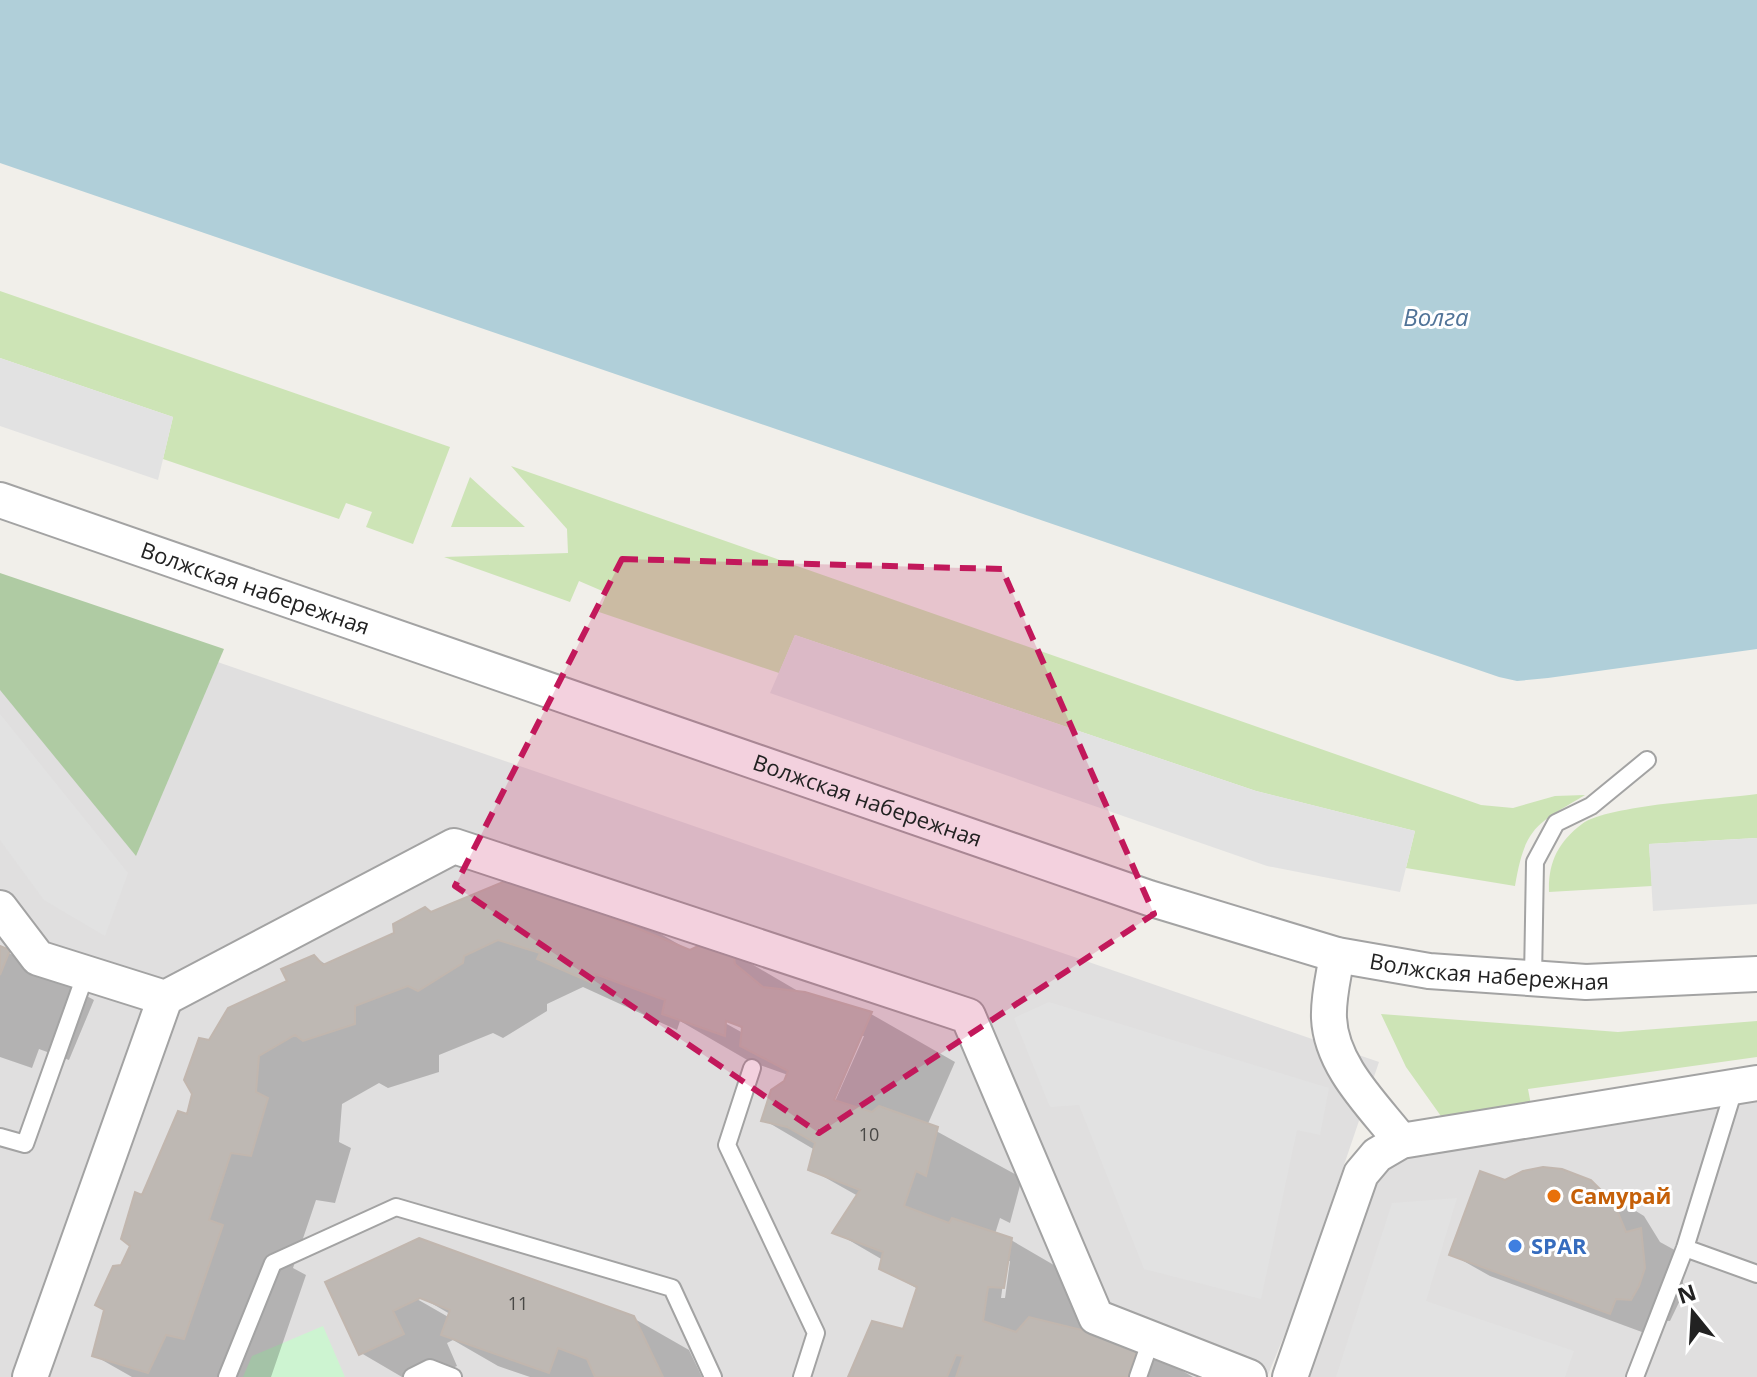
<svg xmlns="http://www.w3.org/2000/svg" width="1757" height="1377" font-family="'Open Sans',sans-serif">
<style>
.residential{fill:#e0dfdf}
.grass{fill:#cde4b6}
.forest{fill:#afcba3}
.park{fill:#cdf4d1}
.parking{fill:#e2e2e2}
.water{fill:#b0cfd9}
.shadow{fill:#0003;fill-rule:evenodd}
.building{fill:#beb8b3;stroke:#c1b6ae;stroke-width:2}
.lines{fill:none;stroke-linecap:round;stroke-linejoin:round}
.service-casing{stroke:#a3a3a3;stroke-width:20}
.minor-casing{stroke:#a3a3a3;stroke-width:38}
.service{stroke:#fff;stroke-width:16}
.minor{stroke:#fff;stroke-width:34}
.marked{fill:#c2185b;fill-opacity:0.2;stroke:#c2185b;stroke-width:6;stroke-dasharray:16 10;stroke-linejoin:round}
.food-dot{fill:#e8710a;stroke:#fff;stroke-width:3}
.shop-dot{fill:#3f7fe0;stroke:#fff;stroke-width:3}
.labels{text-anchor:middle;stroke-width:6;stroke-linejoin:round;paint-order:stroke}
.number-label{font-size:18px;fill:#494846}
.street-label{font-size:22px;fill:#222;stroke:#fff}
.food-label{font-size:22px;font-weight:bold;fill:#c56008;stroke:#fff;text-anchor:start}
.shop-label{font-size:22px;font-weight:bold;fill:#366cbe;stroke:#fff;text-anchor:start}
.water-label{font-size:24px;font-style:italic;fill:#517498;stroke:#fff}
</style>
<rect width="100%" height="100%" fill="#f1efea"/>
<!-- residential -->
<path class="residential" d="M0,587L1379,1062L1294,1312L1267,1377H0Z
M1757,1097V1377H1305L1355,1217L1385,1159Z"/>
<!-- grass -->
<path class="grass" d="M0,291L450,447L413,544L366,527L372,512L346,503L339,519L163,459L173,417L0,358Z
M511,466L1481,805L1513,808L1555,796L1585,795C1535,825 1525,827 1515,886L1406,868L1415,831L1256,791L795,635L779,673L599,612L607,593L579,581L570,602L444,557L568,553L567,529Z
M470,477L525,527H451Z
M1757,794V838L1649,844L1652,886L1549,892C1548,863 1558,842 1582,824C1607,805 1721,799 1757,794Z
M1381,1014L1618,1032L1757,1021V1057L1528,1089L1531,1105L1443,1119L1406,1067Z"/>
<!-- forest -->
<path class="forest" d="M0,573L224,649L136,856L0,690Z"/>
<!-- park -->
<path class="park" d="M323,1326L345,1377H243L252,1356Z"/>
<!-- parking -->
<path class="parking" d="M0,358L173,417L158,480L0,426Z
M795,635L1256,791L1415,831L1400,892L1267,866L770,693Z
M0,714L128,873L105,936L44,900L0,840Z
M1757,838V904L1653,911L1649,844Z
M1049,1002L1329,1088L1320,1135L1297,1130L1261,1299L1144,1269L1079,1105L1050,1107L1014,1018Z
M1457,1198L1426,1301L1574,1351L1565,1377H1336L1392,1203Z"/>
<!-- water -->
<path class="water" d="M0,0H1757V649L1548,678L1517,681L1499,677L0,163Z"/>
<!-- shadow -->
<path class="shadow" d="M607,903L692,952L733,953L803,994L871,1014L955,1062L927,1126L1022,1178L1010,1223L1000,1218L995,1234L1011,1240L1095,1289L1139,1346L1193,1377H851L904,1332L918,1289L881,1268L883,1260L835,1232L858,1196L810,1169L815,1150L764,1120L788,1075L749,1061L680,1021L677,1030L583,987L547,1004V1011L503,1038L493,1033L439,1055V1072L388,1088L379,1083L342,1104L339,1142L351,1148L335,1203L316,1200L293,1268L306,1275L271,1377H132L95,1356L106,1309L132,1246L143,1198L188,1116L210,1042L290,982L314,957L327,965L432,914ZM718,1014L743,1029V1033L716,1018ZM859,1036H864L832,1108L828,1107ZM1006,1261H1010L1005,1298H1001Z
M0,948L94,1000L69,1060L39,1049L32,1068L0,1057Z
M1577,1175L1644,1216L1660,1242L1680,1253L1684,1292L1670,1321L1655,1320L1650,1335L1490,1276L1451,1254L1505,1182Z
M419,1240L633,1318L689,1350L702,1377H530L498,1366L453,1340L447,1343L457,1366L433,1377H402L361,1353L328,1283ZM412,1292L450,1314V1318L410,1295Z"/>
<!-- building -->
<path class="building" d="M510,879L573,904L582,896L608,901L610,917L690,950L700,945L733,951L735,964L763,987L805,992L872,1012L834,1100L872,1112L879,1106L938,1127L926,1176L916,1171L904,1206L949,1223L952,1218L1012,1238L1004,1288L988,1287L983,1321L1016,1332L1029,1317L1139,1344L1128,1377H956L963,1356L956,1355L947,1377H848L872,1321L903,1329L917,1287L879,1269L883,1252L832,1233L860,1190L808,1170L815,1143L787,1127L761,1121L771,1090L784,1081L788,1071L740,1046L742,1027L726,1021L725,1036L662,1014L665,1000L595,974L592,983L537,959L540,953L498,940L464,956L463,963L418,991L408,986L355,1006V1024L303,1041L295,1035L259,1056L256,1092L268,1098L251,1156L231,1153L209,1220L223,1225L184,1339L166,1335L148,1373L92,1356L104,1310L95,1305L113,1266L121,1265L130,1246L121,1239L135,1192L142,1195L178,1111L187,1114L192,1094L184,1080L199,1038L209,1040L228,1008L287,981L281,969L314,955L323,965L394,933L393,924L425,907L431,912Z
M0,946L10,950L0,975Z
M1543,1167L1562,1169L1591,1180L1614,1203L1626,1232L1641,1228L1645,1268L1639,1286L1631,1300L1616,1299L1610,1314L1449,1255L1480,1171L1505,1180L1523,1171Z
M419,1238L634,1316L663,1377H595L587,1359L558,1348L549,1373L441,1335L450,1310L420,1298L393,1311L404,1334L359,1355L325,1282Z"/>
<g class="lines">
<!-- service casing -->
<g class="service-casing">
<path id="service" d="M1533,979L1535,862L1556,823L1591,806L1647,760
M752,1068L727,1145L816,1333L802,1377
M0,1137L25,1144L86,973
M1685,1248L1757,1274
M227,1377L273,1263L396,1207L672,1288L713,1377
M412,1377L430,1368L453,1377
M1138,1377L1152,1337
M1635,1377L1685,1248L1735,1086"/>
</g>
<!-- minor casing -->
<g class="minor-casing">
<g id="minor">
<path id="s1" d="M0,500L1149,898L1337,955L1429,971L1586,982L1757,974"/>
<path d="M0,908L38,958L165,998L454,846L968,1016L1096,1317L1249,1377"/>
<path d="M1337,955C1334,975 1328,997 1329,1018C1331,1066 1373,1105 1401,1141"/>
<path d="M30,1377L165,998"/>
<path d="M1290,1377L1361,1174L1377,1155L1401,1141L1757,1083"/>
</g>
</g>
<!-- service -->
<use href="#service" class="service"/>
<!-- minor -->
<use href="#minor" class="minor"/>
</g>
<!-- marked area -->
<path class="marked" d="M622,559L1002,569L1154,914L819,1133L455,886Z"/>
<!-- markers -->
<circle class="food-dot" cx="1554" cy="1196" r="8"/>
<circle class="shop-dot" cx="1515" cy="1246" r="8"/>
<g class="labels">
<!-- number labels -->
<g class="number-label">
<text x="869" y="1141">10</text>
<text x="518" y="1310">11</text>
</g>
<!-- street labels -->
<g class="street-label">
<text dy="8" stroke="none"><textPath href="#s1" startOffset="270">Волжская набережная</textPath></text>
<text dy="8" stroke="none"><textPath href="#s1" startOffset="918">Волжская набережная</textPath></text>
<text dy="8" stroke="none"><textPath href="#s1" startOffset="1566">Волжская набережная</textPath></text>
</g>
<!-- food labels -->
<g class="food-label">
<text x="1570" y="1204">Самурай</text>
</g>
<!-- shop labels -->
<g class="shop-label">
<text x="1531" y="1254">SPAR</text>
</g>
<!-- water labels -->
<g class="water-label">
<text x="1436" y="326">Волга</text>
</g>
</g>
<!-- north arrow -->
<g transform="translate(1693 1313) rotate(342)" stroke="#ffffff" stroke-width="6" paint-order="stroke">
<path d="M0-6L14 30L0 20L-14 30Z" fill="#222222"/>
<text y="-12" font-size="22" font-weight="bold" text-anchor="middle" fill="#222222">N</text>
</g>
</svg>
